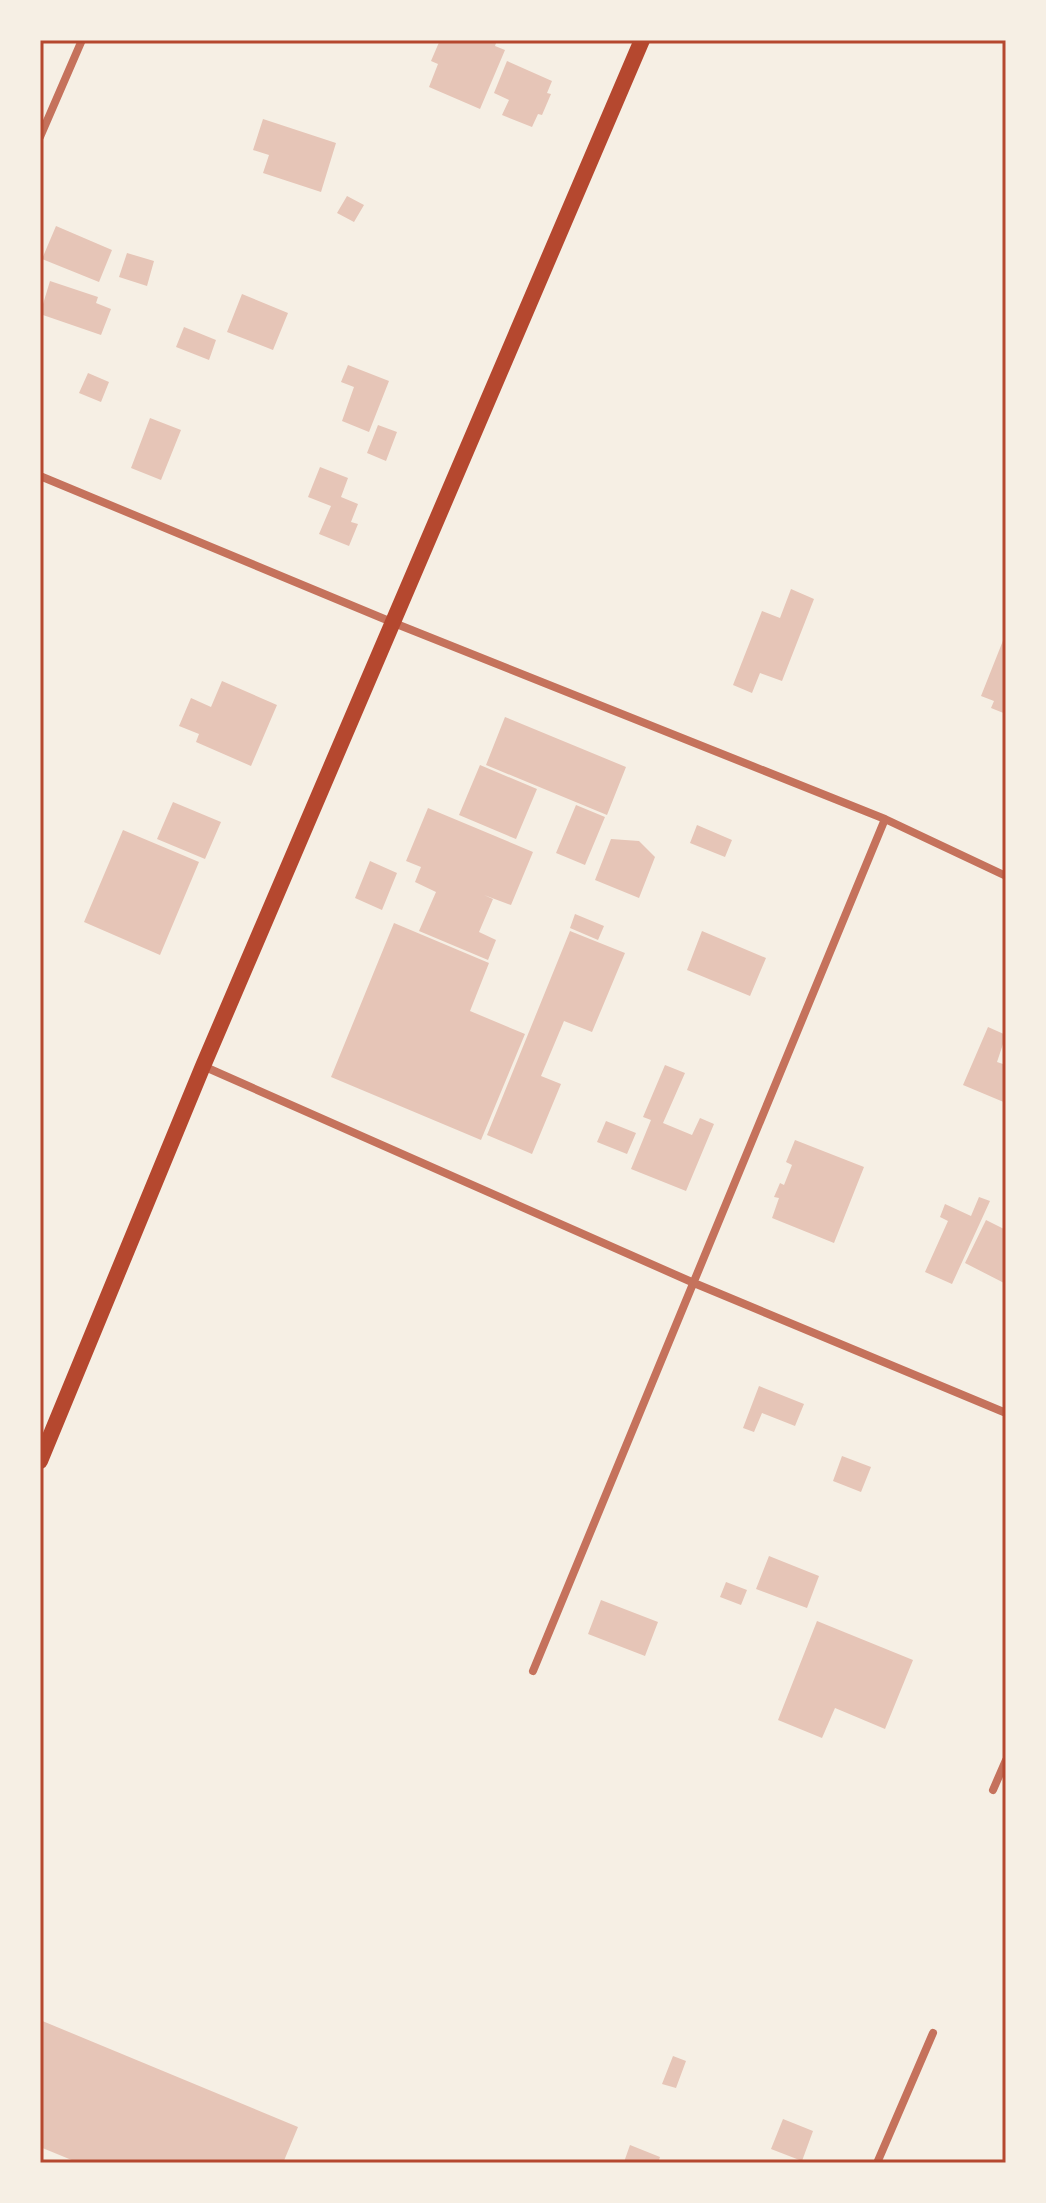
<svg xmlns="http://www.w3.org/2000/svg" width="1046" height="2203" font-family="Ubuntu,sans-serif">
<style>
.building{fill:#e6c5b7}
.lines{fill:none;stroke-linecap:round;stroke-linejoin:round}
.minor{stroke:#c5725c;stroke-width:8}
.secondary{stroke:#b5482f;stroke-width:16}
.neatline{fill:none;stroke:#b5482f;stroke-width:3}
</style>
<rect width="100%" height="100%" fill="#f6efe4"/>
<!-- building -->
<path class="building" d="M440,40H497L495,46L505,50L480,109L429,87L438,64L431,61Z
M507,61L552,81L547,93L551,94L542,115L538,114L532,127L502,115L509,100L494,93Z
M263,119L336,143L321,192L263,173L269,155L253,150Z
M347,196L364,205L354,222L337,213Z
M56,226L112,250L99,282L42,259Z
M127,253L154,261L147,286L119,277Z
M50,281L98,297L96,303L111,309L101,335L40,314Z
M242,294L288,313L273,350L227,332Z
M184,327L216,340L209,360L176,347Z
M348,365L389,381L369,432L342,421L354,387L341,382Z
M88,373L109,382L101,402L79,393Z
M150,418L181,430L161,480L131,468Z
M378,425L397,432L386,461L367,453Z
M320,467L348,478L341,497L358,504L351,522L358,524L349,546L319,534L331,506L308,497Z
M791,589L814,599L782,681L760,673L752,693L733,685L762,611L780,618Z
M1006,633V714L991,708L994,701L981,696Z
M222,681L277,705L251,766L196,742L199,734L179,726L191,698L211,707Z
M505,717L626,767L607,815L486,765Z
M480,765L537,789L516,839L459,815Z
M173,802L221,822L205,859L157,839Z
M576,805L605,817L585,865L556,853Z
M428,808L533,852L511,905L484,895L493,899L479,932L496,940L488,960L419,931L436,892L415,882L421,867L406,861Z
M697,825L732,840L725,857L690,843Z
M123,830L199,862L160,955L84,922Z
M611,839L639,841L655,857L639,898L595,880Z
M370,861L397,873L382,910L355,898Z
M575,914L604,926L598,940L570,928Z
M394,923L489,963L470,1011L525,1034L481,1140L331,1077Z
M570,931L625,953L592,1032L564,1021L541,1076L561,1084L532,1154L487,1135Z
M702,931L766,958L750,996L687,970Z
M988,1027L1006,1035L997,1062L1006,1065L1004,1080L1006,1081V1103L963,1085Z
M665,1065L685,1073L663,1123L692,1135L700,1118L714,1124L686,1191L631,1169L651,1120L643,1117Z
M606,1121L636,1133L627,1154L597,1142Z
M795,1140L864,1167L834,1243L772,1218L779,1198L774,1197L780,1183L784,1185L792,1165L786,1162Z
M979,1197L990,1201L952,1284L925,1272L948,1221L940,1217L945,1204L971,1216Z
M986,1220L1006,1230V1284L965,1263Z
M759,1386L804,1404L795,1426L762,1413L754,1432L743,1428Z
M842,1456L871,1467L861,1492L833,1481Z
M769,1556L819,1576L807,1608L756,1589Z
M726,1582L747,1590L741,1605L720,1597Z
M601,1600L658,1622L645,1656L588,1634Z
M817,1621L913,1660L885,1729L835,1708L822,1738L778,1720Z
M40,2020L298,2127L283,2163H79L40,2147Z
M673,2056L686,2061L676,2088L662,2084Z
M783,2119L813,2131L802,2161L771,2149Z
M630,2145L660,2157L658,2163L624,2162Z"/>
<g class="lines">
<!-- minor -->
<path class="minor" d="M40,137L82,40
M40,476L394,623L885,819L1006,876
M203,1066L694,1283L1006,1413
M533,1671L885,819
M993,1790L1006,1760
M877,2163L933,2033"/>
<!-- secondary -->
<path class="secondary" d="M40,1461L203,1066L642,40"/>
</g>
<!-- border -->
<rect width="1046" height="2203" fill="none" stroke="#f6efe4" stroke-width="84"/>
<rect x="42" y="42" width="962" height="2119" class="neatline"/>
</svg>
